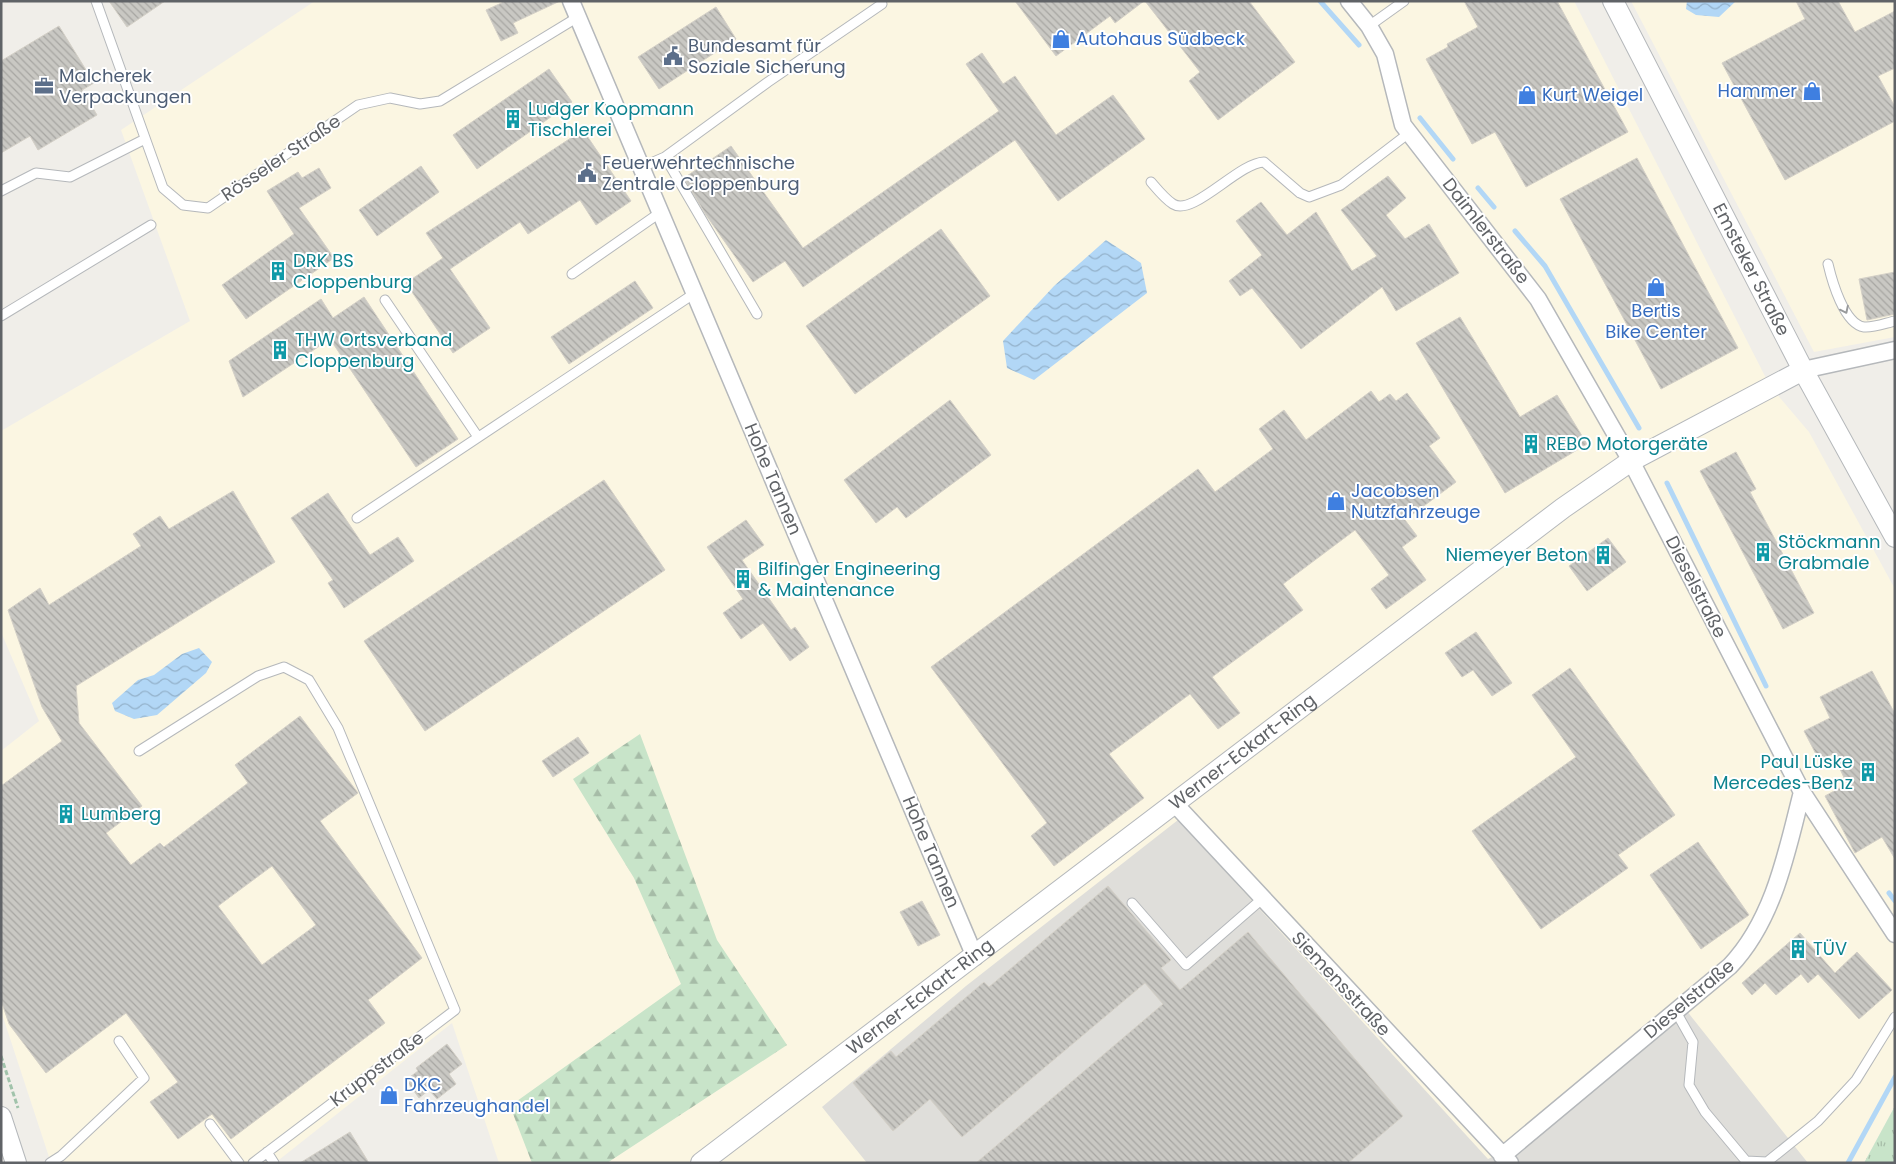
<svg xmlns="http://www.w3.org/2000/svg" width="1896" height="1164" font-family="Poppins,sans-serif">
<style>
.commercial{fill:#fbf6e2}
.industrial{fill:#dfdeda}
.grass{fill:url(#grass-tufts)}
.forest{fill:url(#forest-firs)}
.water{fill:url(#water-waves)}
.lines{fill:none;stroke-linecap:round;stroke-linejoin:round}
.stream{stroke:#b2d7f6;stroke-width:5}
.building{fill:url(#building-back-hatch);stroke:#d4d0c7;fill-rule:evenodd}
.service-casing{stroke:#b5b8bb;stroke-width:11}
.minor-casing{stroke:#b5b8bb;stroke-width:19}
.tertiary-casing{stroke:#b5b8bb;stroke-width:22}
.path{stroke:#a1c3ab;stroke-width:3;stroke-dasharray:5 2.5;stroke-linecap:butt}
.service{stroke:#fff;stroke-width:9}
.minor{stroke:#fff;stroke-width:16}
.tertiary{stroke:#fff;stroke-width:20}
.oneway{stroke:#989a9c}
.labels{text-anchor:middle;stroke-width:4;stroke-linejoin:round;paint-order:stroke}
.shop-label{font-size:18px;fill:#366cbe;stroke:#fff;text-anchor:start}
.service-label{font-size:18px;fill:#4e5e75;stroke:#fff;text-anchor:start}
.culture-label{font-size:18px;fill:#0d838f;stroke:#fff;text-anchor:start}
.street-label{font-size:18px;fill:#606367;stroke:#fff}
</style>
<defs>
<pattern id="grass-tufts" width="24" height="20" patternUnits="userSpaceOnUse" patternTransform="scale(1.25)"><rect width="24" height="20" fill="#c8e4c9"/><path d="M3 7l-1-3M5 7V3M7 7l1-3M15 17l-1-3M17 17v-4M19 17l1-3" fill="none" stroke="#a6bca7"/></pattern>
<pattern id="forest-firs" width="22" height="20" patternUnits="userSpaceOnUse" patternTransform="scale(1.25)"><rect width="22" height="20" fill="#c8e4c9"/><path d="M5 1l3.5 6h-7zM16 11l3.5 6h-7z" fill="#a6bca7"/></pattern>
<pattern id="water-waves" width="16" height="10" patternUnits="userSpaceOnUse" patternTransform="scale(1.25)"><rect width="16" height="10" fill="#b2d7f6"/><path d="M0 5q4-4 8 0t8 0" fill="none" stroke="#94b2cb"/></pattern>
<pattern id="building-back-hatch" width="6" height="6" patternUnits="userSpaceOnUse" patternTransform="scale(1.25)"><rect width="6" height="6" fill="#c9c8c3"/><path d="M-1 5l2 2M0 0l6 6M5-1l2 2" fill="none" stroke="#a7a6a2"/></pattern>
</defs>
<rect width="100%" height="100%" fill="#f0eee9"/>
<!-- commercial -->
<path class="commercial" d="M315,1H1574L1770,386L1809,432L1895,589V1106L1864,1163H499L452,1023L275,1163H51L1,1011V751L39,721L1,632V431L190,321L121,130Z
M1631,1H1895V337L1814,352Z"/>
<!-- industrial -->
<path class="industrial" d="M1178,820L1488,1159L1505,1151L1686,1010L1808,1163H867L822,1107L966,986Z"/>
<!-- grass -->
<path class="grass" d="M1895,1106V1163H1864Z"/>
<!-- forest -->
<path class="forest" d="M640,734L717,940L787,1045L607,1163H532L510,1106L681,984L634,878L573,779Z"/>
<!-- water -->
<path class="water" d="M1687,1H1736L1719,17L1696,15L1686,9Z
M1106,240L1141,263L1147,293L1034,380L1007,368L1003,341L1054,286Z
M199,648L212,662L206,673L157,715L134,719L115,711L112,703L138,680L154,675L182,654Z"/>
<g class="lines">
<!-- stream -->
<path class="stream" d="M1320,1L1359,45
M1420,118L1453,159
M1478,188L1494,207
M1515,231L1545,266L1639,428
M1667,483L1766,686
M1889,893L1895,901
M1848,1163L1895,1077"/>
</g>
<!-- building -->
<path class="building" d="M109,1H165L127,27Z
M506,1H560L513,23L518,33L501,41L486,10Z
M1015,1H1144L1115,23L1110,16L1056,56Z
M1145,1H1249L1295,62L1218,120L1189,81L1200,72Z
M1464,1H1557L1628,132L1526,187L1495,132L1472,144L1426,59L1448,47L1447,44L1478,27Z
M1796,1H1838L1855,32L1895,11V68L1878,76L1895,107V121L1785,180L1722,63L1805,19Z
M716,7L736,39L659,89L638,57Z
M59,26L94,83L82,90L97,115L38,150L30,136L1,153V61Z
M982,53L1003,84L1015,76L1056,135L1113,95L1145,139L1058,201L1015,140L803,287L785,261L753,282L706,215L684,178L731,146L803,248L999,111L966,64Z
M549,69L572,102L477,169L453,135Z
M583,130L631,201L596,225L580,200L528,234L520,222L450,269L490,328L453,353L406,283L443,258L426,233Z
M1637,158L1738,348L1661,389L1560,199Z
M421,166L439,192L377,236L359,210Z
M319,168L331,188L299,208L334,258L246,319L222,285L294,234L267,191L298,172L302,178Z
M1388,176L1406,198L1386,215L1405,239L1429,224L1459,273L1396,311L1382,287L1301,349L1252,288L1240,296L1229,281L1262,255L1236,221L1261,202L1287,235L1316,212L1352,271L1377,256L1341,210Z
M941,229L990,296L855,394L806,326Z
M1895,272V314L1867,320L1859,279Z
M635,281L653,308L569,364L551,337Z
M364,297L458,439L416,467L330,339L243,397L229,361L321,299L333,318Z
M1460,317L1520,417L1557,395L1587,444L1505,493L1416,343Z
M1371,391L1379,402L1390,394L1396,401L1407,393L1440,438L1429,446L1456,482L1405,520L1417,536L1402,547L1426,580L1386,609L1371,589L1389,575L1355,530L1283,584L1303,610L1212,677L1240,713L1218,729L1190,694L1109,754L1144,798L1054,866L1031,836L1047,823L931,667L1198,469L1215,492L1273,449L1259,429L1284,410L1306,440Z
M950,400L991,455L906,518L897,507L876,523L844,480Z
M1736,452L1756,489L1750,492L1814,613L1783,629L1700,471Z
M604,480L665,570L425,731L364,641Z
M233,491L275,562L76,686L79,723L142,806L106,833L131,865L160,843L164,847L248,783L235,765L300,716L358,793L320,821L422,958L368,1000L385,1023L231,1139L212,1114L178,1139L150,1102L178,1082L126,1013L46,1073L9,1024L1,1000V786L62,741L42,707L8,610L40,588L49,605L141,546L133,534L160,516L169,529ZM272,866L316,925L262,965L218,906Z
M328,493L370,555L398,537L414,561L344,608L328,583L333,580L291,518Z
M746,520L764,545L742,560L791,630L795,627L809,647L790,661L763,623L741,639L723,613L743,599L707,547Z
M1608,538L1626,562L1587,591L1569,566Z
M1476,632L1512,683L1492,696L1473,670L1462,677L1445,653Z
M1570,668L1675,815L1618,855L1628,868L1541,929L1472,831L1576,757L1532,695Z
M1872,671L1895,714V859L1882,837L1855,853L1825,796L1847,784L1833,754L1819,760L1804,731L1830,718L1820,697Z
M578,737L589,753L553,777L542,761Z
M1698,842L1749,915L1701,949L1650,875Z
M1108,886L1171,960L1161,968L1180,990L1248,932L1403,1116L1348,1163H976L1163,1004L1145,983L962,1137L930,1099L893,1131L853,1083L891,1051L896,1057L984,982L989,987Z
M922,901L940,935L918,946L900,912Z
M1800,933L1835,973L1857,952L1892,990L1859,1019L1818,974L1808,983L1801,974L1776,995L1765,983L1752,995L1742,983Z
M447,1044L462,1064L449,1074L456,1084L437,1099L429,1090L419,1098L406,1080L418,1071L416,1068Z
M350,1132L369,1163H300Z"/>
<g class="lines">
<!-- service casing -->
<g class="service-casing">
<path id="service" d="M96,1L163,188L183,205L208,208L358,105L390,98L420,104L440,101L578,17
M1369,26L1404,1
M665,157L757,314
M642,167L665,157L768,82L882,4
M1151,182C1157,189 1165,199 1173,204C1193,217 1238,163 1264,162L1300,193L1309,197L1341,185L1409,133
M1,191L36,173L70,177L145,139
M1828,264C1832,281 1844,324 1864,327C1873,328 1886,323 1895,321
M572,274L661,212
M385,300L478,437
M1,316L151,225
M357,518L695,293
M139,751L258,676L284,667L309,680L338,728L455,1010L253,1163
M1132,903L1186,965L1262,899
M1675,1010L1693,1042L1689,1085L1705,1112L1746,1161L1767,1162L1818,1121L1856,1080L1895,1017
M210,1124L239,1163
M267,1152L274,1163
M50,1163L61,1156L144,1078L119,1041"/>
</g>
<!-- minor casing -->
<g class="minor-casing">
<path id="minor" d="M571,1L975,957
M1349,1L1369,26L1385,54L1403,125L1538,299L1631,461L1802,792L1895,934
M1803,370L1895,350
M1174,803L1510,1163
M1502,1156L1730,966C1774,920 1787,851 1802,792"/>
</g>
<!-- tertiary casing -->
<g class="tertiary-casing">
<g id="tertiary">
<path id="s1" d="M1613,1L1803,370L1895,537"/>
<path d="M1,1117L16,1163"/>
<path id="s2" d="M701,1163L1563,508L1631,461L1803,370"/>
</g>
</g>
<!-- path -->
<path class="path" d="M1,1056L18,1108"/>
<!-- service -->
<use href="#service" class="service"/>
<!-- minor -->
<use href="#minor" class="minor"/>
<!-- tertiary -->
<use href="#tertiary" class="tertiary"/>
</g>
<!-- one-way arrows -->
<defs><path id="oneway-chevron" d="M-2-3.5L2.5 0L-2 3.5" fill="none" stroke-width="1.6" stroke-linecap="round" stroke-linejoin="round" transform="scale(1.25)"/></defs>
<use class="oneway" href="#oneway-chevron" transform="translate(1845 310) rotate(64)"/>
<!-- icons -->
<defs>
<g id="shop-bare" transform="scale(1.5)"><path d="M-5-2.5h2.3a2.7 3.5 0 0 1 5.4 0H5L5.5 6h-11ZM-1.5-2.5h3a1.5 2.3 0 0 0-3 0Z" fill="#3f7fe0" stroke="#fff" stroke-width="2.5" paint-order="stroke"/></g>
<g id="civic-bare" transform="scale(1.5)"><path d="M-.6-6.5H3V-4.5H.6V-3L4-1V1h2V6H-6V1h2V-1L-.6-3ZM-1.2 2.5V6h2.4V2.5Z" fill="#5c6f8a" stroke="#fff" stroke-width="2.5" paint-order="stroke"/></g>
<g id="office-bare" transform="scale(1.5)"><path d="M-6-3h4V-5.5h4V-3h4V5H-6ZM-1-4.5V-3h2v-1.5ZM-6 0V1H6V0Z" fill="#5c6f8a" stroke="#fff" stroke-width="2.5" paint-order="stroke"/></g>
<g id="building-bare" transform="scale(1.5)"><path d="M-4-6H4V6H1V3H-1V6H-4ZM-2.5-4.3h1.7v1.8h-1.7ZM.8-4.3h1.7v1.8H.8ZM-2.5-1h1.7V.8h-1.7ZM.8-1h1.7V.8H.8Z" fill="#0f9aa8" stroke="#fff" stroke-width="2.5" paint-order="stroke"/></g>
</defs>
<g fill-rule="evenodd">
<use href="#shop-bare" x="1061" y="39"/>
<use href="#civic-bare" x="673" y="56"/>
<use href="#office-bare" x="44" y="86"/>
<use href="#shop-bare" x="1812" y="91"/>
<use href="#shop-bare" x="1527" y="95"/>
<use href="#building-bare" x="513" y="119"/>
<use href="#civic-bare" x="587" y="173"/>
<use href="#building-bare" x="278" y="271"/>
<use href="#shop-bare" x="1656" y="287"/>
<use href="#building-bare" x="280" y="350"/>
<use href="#building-bare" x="1531" y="444"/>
<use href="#shop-bare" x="1336" y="501"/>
<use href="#building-bare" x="1763" y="552"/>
<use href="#building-bare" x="1603" y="555"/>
<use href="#building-bare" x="743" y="579"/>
<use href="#building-bare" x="1868" y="772"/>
<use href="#building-bare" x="66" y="814"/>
<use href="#building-bare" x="1798" y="949"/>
<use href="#shop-bare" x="389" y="1095"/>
</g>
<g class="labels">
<!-- shop labels -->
<g class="shop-label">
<text x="1076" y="45">Autohaus Südbeck</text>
<text x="1797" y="97" text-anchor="end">Hammer</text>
<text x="1542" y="101">Kurt Weigel</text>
<text x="1656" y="317" text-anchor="middle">Bertis<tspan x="1656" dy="21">Bike Center</tspan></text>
<text x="1351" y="497">Jacobsen<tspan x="1351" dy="21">Nutzfahrzeuge</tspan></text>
<text x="404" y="1091">DKC<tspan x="404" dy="21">Fahrzeughandel</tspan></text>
</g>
<!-- service labels -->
<g class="service-label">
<text x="688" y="52">Bundesamt für<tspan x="688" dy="21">Soziale Sicherung</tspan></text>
<text x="59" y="82">Malcherek<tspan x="59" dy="21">Verpackungen</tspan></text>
<text x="602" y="169">Feuerwehrtechnische<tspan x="602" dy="21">Zentrale Cloppenburg</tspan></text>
</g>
<!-- culture labels -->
<g class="culture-label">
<text x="528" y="115">Ludger Koopmann<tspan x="528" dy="21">Tischlerei</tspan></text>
<text x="293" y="267">DRK BS<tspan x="293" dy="21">Cloppenburg</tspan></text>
<text x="295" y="346">THW Ortsverband<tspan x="295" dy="21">Cloppenburg</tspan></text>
<text x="1546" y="450">REBO Motorgeräte</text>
<text x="1778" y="548">Stöckmann<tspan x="1778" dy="21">Grabmale</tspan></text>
<text x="1588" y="561" text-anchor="end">Niemeyer Beton</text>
<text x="758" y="575">Bilfinger Engineering<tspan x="758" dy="21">&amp; Maintenance</tspan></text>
<text x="1853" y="768" text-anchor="end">Paul Lüske<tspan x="1853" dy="21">Mercedes-Benz</tspan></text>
<text x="81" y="820">Lumberg</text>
<text x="1813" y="955">TÜV</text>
</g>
<!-- street labels -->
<g class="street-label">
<text transform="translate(281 158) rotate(-34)" y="6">Rösseler Straße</text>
<text transform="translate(1486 231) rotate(52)" y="6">Daimlerstraße</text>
<text dy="6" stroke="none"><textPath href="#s1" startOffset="302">Emsteker Straße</textPath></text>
<text transform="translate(773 479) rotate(67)" y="6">Hohe Tannen</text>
<text transform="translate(1696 587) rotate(63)" y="6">Dieselstraße</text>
<text dy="6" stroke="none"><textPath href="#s2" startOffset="680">Werner-Eckart-Ring</textPath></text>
<text transform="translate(931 852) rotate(67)" y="6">Hohe Tannen</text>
<text transform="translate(1341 984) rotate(47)" y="6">Siemensstraße</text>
<text dy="6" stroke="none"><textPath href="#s2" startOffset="275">Werner-Eckart-Ring</textPath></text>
<text transform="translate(1689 999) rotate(-40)" y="6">Dieselstraße</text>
<text transform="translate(377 1069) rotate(-37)" y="6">Kruppstraße</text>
</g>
</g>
<!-- border -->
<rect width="1896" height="1164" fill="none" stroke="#606367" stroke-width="5"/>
</svg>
